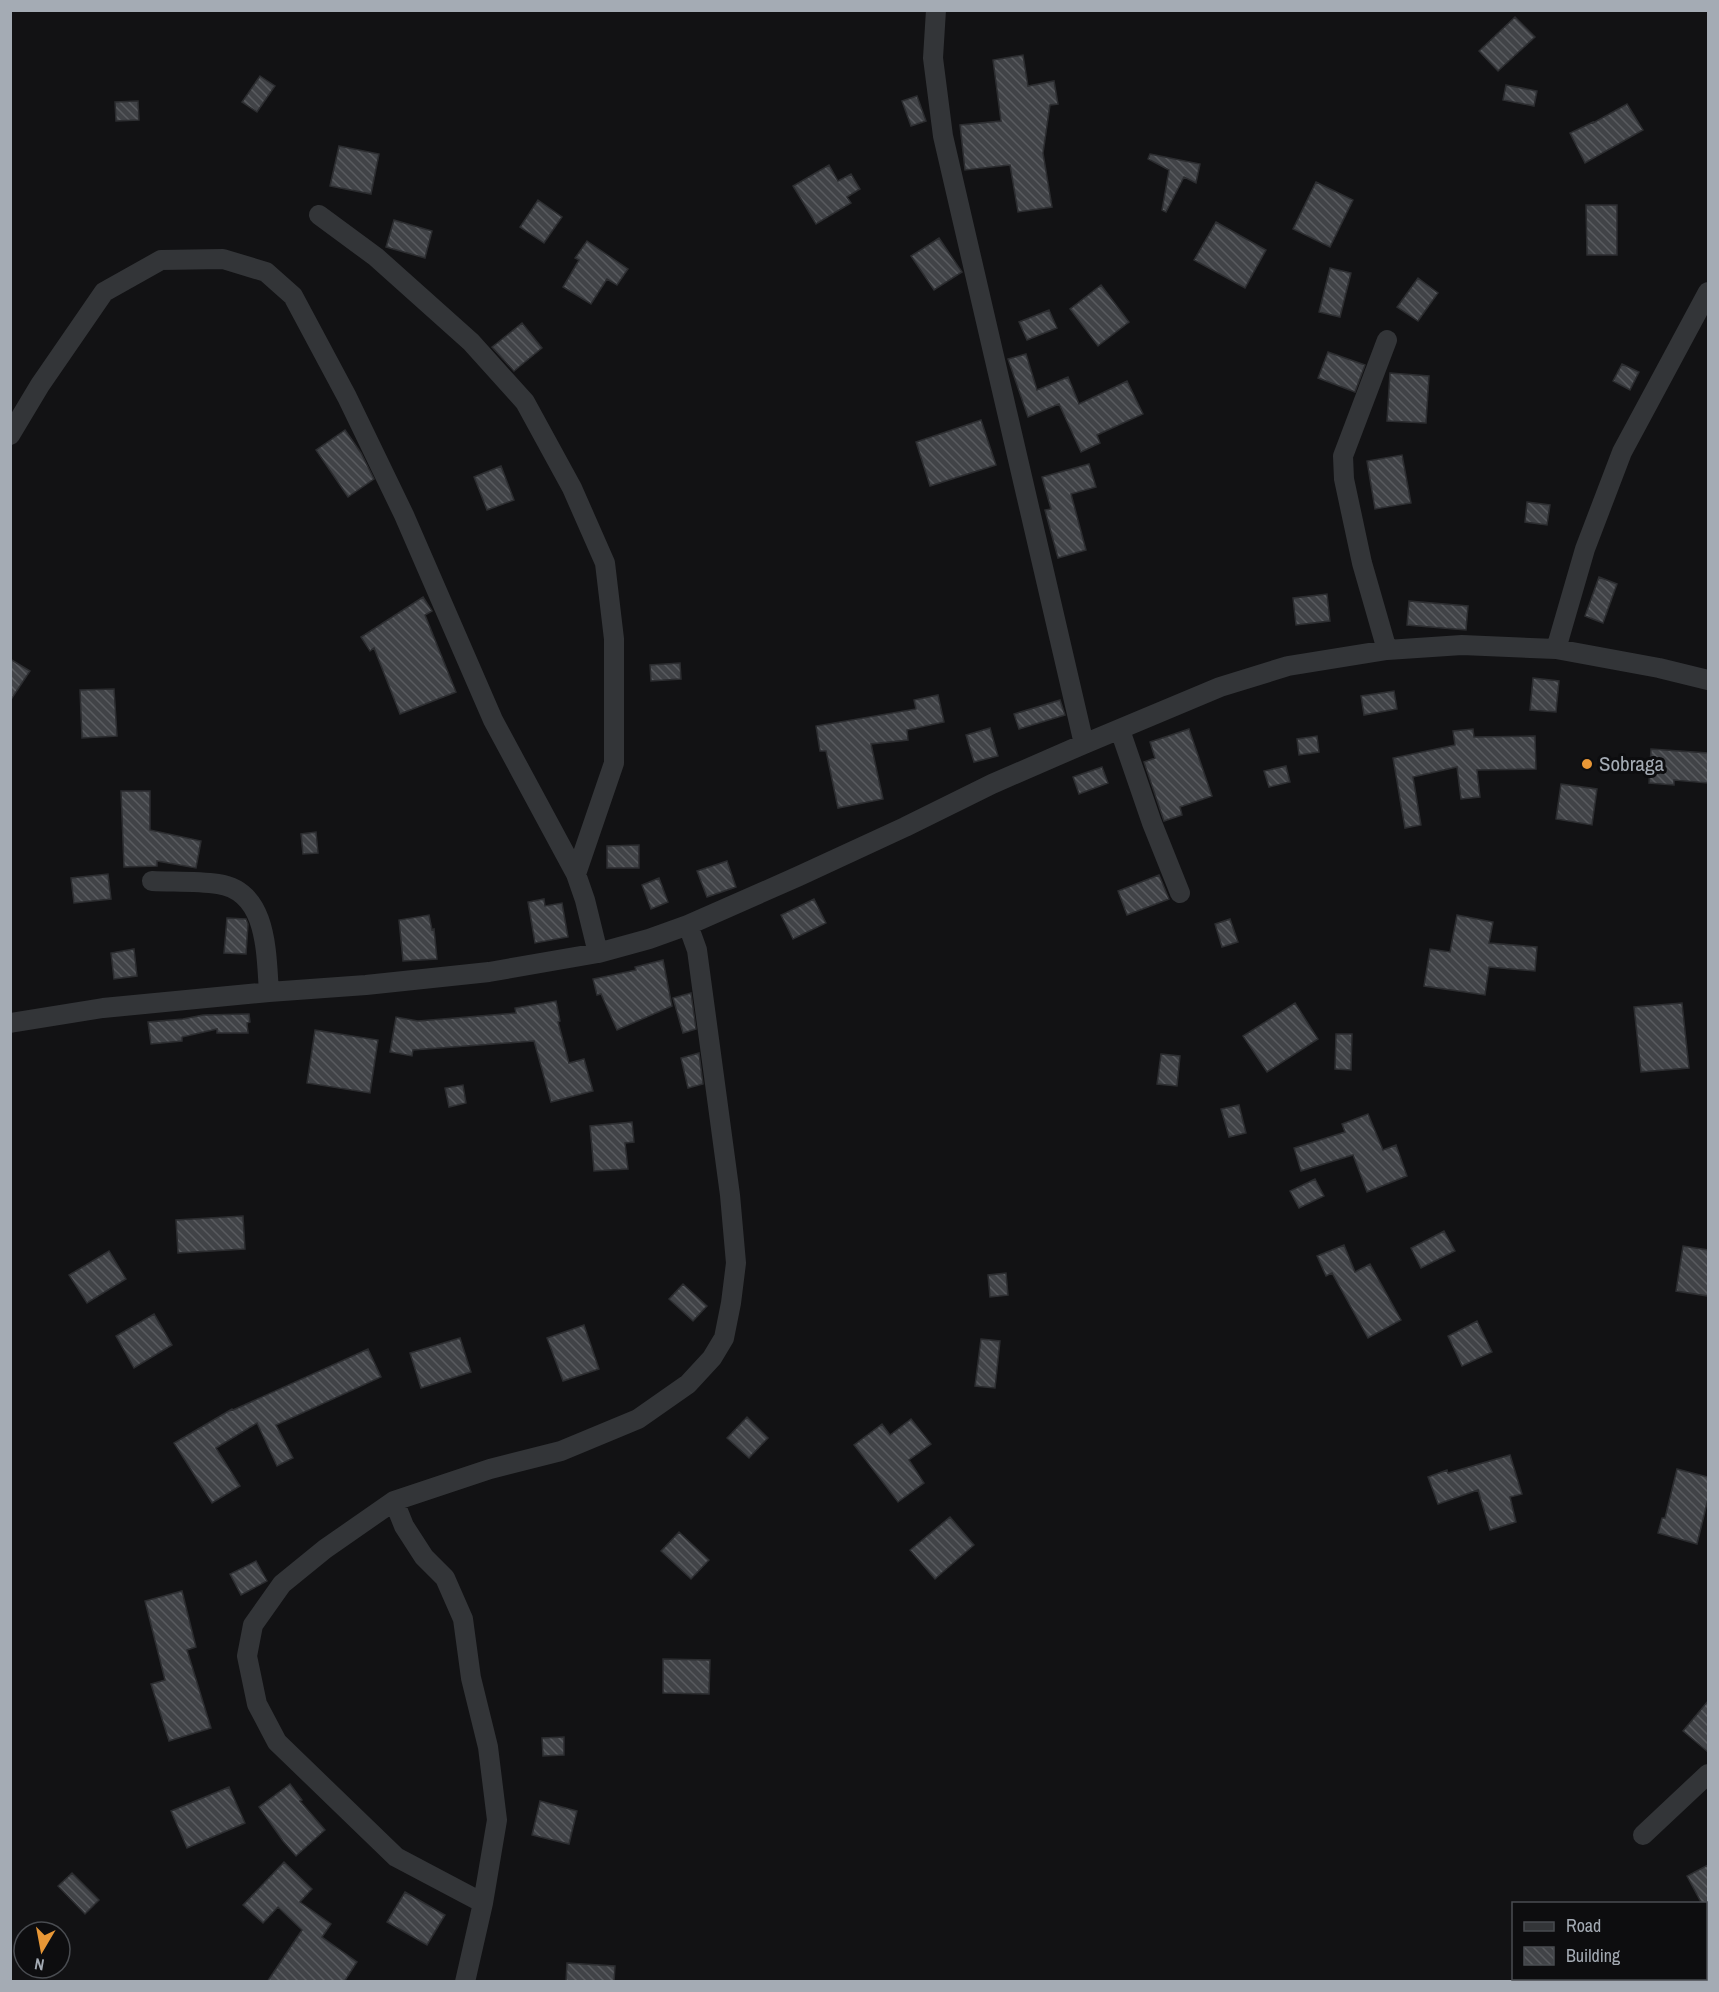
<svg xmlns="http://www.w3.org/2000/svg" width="1719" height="1992" font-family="'Archivo Narrow',sans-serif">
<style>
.building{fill:url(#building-back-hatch);stroke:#2c2d30;stroke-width:1.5}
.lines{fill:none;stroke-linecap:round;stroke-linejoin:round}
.minor{stroke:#333538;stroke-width:20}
.poi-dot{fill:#e89736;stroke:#0d0d0f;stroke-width:2}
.labels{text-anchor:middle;stroke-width:6;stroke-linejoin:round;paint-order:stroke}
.poi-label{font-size:21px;fill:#a4abb4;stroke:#0d0d0f;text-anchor:start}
</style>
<defs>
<pattern id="building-back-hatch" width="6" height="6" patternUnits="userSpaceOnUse" patternTransform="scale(1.5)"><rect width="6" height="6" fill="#414347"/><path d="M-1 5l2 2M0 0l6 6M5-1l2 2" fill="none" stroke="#595b5f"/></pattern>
</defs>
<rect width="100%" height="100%" fill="#121214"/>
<!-- building -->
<path class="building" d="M1515,17L1535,37L1498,71L1479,51Z
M1023,55L1028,86L1054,81L1058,104L1050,105L1043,153L1052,207L1018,212L1010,165L965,170L960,125L1001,121L993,60Z
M260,76L275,86L257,112L242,102Z
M1506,85L1537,91L1534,106L1503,100Z
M917,96L926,121L911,126L902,101Z
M138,101L139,120L116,121L115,102Z
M1627,104L1643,130L1585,163L1570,133L1593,122V123Z
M339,146L379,154L371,194L330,186Z
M1150,154L1200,164L1196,183L1184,177L1166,212L1162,210L1169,170L1148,159Z
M829,165L838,181L851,174L860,189L847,197L851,203L816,224L793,186Z
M1316,182L1353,200L1330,247L1293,229Z
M538,200L562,217L544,243L520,227Z
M1586,205H1617V255H1587Z
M394,220L432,231L425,258L386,247Z
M1216,222L1266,250L1245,288L1194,260Z
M939,238L962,272L934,290L911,256Z
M587,241L628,269L617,285L607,279L591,304L563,287L579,260L575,258Z
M1330,268L1351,273L1340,317L1319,312Z
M1418,278L1438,293L1418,321L1397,307Z
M1101,285L1129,322L1098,346L1070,309Z
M1049,310L1057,328L1027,340L1019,322Z
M522,323L542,348L514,371L492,347Z
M1328,352L1365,365L1355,392L1318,378Z
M1026,354L1037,390L1068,377L1079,404L1127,381L1143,414L1097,435L1100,443L1081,452L1059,404L1028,417L1008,359Z
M1622,364L1639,372L1630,390L1613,381Z
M1390,373L1429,376L1426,423L1387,421Z
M981,420L996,465L930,486L916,442Z
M345,430L361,453L374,479L348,497L316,450Z
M1402,455L1411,503L1375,509L1367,461Z
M1089,464L1096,487L1071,494L1086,550L1058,558L1045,510L1051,509L1042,477Z
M501,466L514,500L487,510L474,477Z
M1527,502L1550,505L1547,525L1525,522Z
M1599,577L1617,584L1603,623L1585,616Z
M1327,594L1330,621L1296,625L1293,598Z
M423,597L432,611L425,615L456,692L400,714L374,648L370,651L361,637Z
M1409,601L1468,606L1466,630L1407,625Z
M10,659L30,671L10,701Z
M680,663L681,679L651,681L650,665Z
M1533,678L1559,681L1556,712L1530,710Z
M114,689L117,736L82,738L80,690Z
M1394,691L1397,709L1364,715L1361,696Z
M938,695L944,722L907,730L908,740L871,744L883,799L838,808L826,751H820L816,726L916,709L914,700Z
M1060,700L1065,715L1019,729L1014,714Z
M990,728L998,756L974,762L966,735Z
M1189,729L1212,796L1180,807L1182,815L1164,821L1144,762L1155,758L1150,742Z
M1473,729L1474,737L1535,736L1536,769L1477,770L1480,797L1461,799L1457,767L1413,777L1421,825L1405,828L1393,758L1455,745L1453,731Z
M1317,736L1319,752L1299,755L1297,739Z
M1651,749L1708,753V783L1674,780V785L1649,783Z
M1286,766L1290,782L1269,787L1264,771Z
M1102,767L1108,783L1079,794L1073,777Z
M1561,784L1597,789L1592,825L1556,819Z
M121,791H150V830L201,841L196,868L157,861V866L124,867Z
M316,832L318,853L303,854L301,834Z
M639,845V868H607V846Z
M727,861L736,887L707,897L697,871Z
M108,874L111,899L74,903L71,878Z
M1159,875L1169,899L1127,915L1118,891Z
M659,878L668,902L651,909L642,885Z
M544,899L545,906L562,903L568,937L535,943L528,902Z
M814,899L826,923L793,939L781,915Z
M429,915L432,930L434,929L437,959L403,961L399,920Z
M1457,915L1493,922L1489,943L1537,947L1535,971L1489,967L1485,995L1424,986L1430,949L1450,952Z
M227,918L246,919L248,924L246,954L224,953Z
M1230,919L1238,942L1222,947L1215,924Z
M134,949L137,976L114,979L111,953Z
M663,960L672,1006L617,1030L601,994L597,995L593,979L636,970L635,967Z
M691,993L696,1029L683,1033L673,998Z
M556,1001L560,1021L558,1022L569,1063L584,1059L593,1091L551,1102L534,1041L413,1050L412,1056L390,1052L396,1017L418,1021L516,1013L515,1008Z
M1295,1003L1318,1039L1267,1072L1243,1036Z
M1682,1003L1689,1068L1641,1072L1634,1007Z
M247,1014H249L250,1022L247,1023L248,1033H217V1029L182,1037V1041L151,1044L148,1022L183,1019L203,1015Z
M315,1030L378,1040L370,1093L307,1083Z
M1336,1034H1352L1351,1070L1335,1069Z
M699,1053L703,1084L688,1088L681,1058Z
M1161,1054L1180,1056L1177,1086L1157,1084Z
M463,1085L466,1103L449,1107L445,1088Z
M1239,1105L1246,1133L1229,1137L1221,1109Z
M1368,1114L1383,1150L1396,1145L1407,1176L1367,1192L1353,1155L1301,1171L1294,1148L1345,1132L1342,1124Z
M632,1122L634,1142L625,1143L628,1169L594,1171L590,1126Z
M1315,1179L1324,1196L1299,1208L1290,1191Z
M243,1216L245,1249L178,1253L176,1220Z
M1444,1231L1455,1251L1421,1268L1411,1248Z
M1344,1245L1355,1272L1370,1264L1401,1320L1368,1338L1332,1273L1326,1276L1317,1256Z
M1683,1246L1708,1250V1296L1676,1291Z
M109,1251L126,1279L87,1303L69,1275Z
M1006,1273L1008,1295L990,1297L988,1275Z
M683,1284L707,1306L693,1321L669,1299Z
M154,1314L172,1345L134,1368L116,1336Z
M1477,1321L1492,1352L1462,1366L1448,1336Z
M584,1325L599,1369L563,1381L547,1338Z
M460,1338L471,1372L421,1388L410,1353Z
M981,1339L1000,1341L995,1388L975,1386Z
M368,1349L381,1377L276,1425L293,1458L277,1466L257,1423L216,1448L240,1486L212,1503L174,1443L232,1409L233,1410Z
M747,1417L768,1438L749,1458L727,1438Z
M911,1419L931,1444L909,1460L924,1483L898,1502L854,1445L882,1424L890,1435Z
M1510,1455L1522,1494L1510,1497L1516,1522L1490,1530L1478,1490L1438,1504L1428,1477L1447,1470L1448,1473Z
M1677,1469L1708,1477V1499L1697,1544L1658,1533L1662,1518H1665Z
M950,1517L974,1545L935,1579L910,1550Z
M679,1532L709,1560L691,1579L661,1551Z
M256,1561L267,1581L241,1595L230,1574Z
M182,1591L196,1647L187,1650L211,1728L169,1741L151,1684L165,1680L145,1601Z
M663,1659L710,1660L709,1694L663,1693Z
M1708,1701V1752L1683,1731Z
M564,1737V1755L543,1756L542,1738Z
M290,1784L302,1800L300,1801L325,1830L296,1856L283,1841L259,1807Z
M229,1787L245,1823L187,1848L171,1811Z
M540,1801L577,1811L569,1844L532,1835Z
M284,1862L312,1889L300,1902L331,1924L322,1937L357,1962L344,1982H267L302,1930L278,1907L263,1923L243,1905Z
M1708,1865V1915L1706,1909V1904H1702L1687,1876Z
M72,1873L99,1900L85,1914L58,1886Z
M405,1892L445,1915L427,1945L387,1922Z
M567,1963L615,1966L614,1982H566Z"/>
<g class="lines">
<!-- minor -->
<path class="minor" d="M936,10L933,58L943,136L1084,744
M319,215L376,257L471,342L525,402L572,488L605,563L614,639V763L576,874
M10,435L40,385L104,292L161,260L223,259L266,272L293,296L347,397L404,515L493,720L576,874L585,900L598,953
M1556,649L1585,549L1622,452L1708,292
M1387,650L1362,563L1344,479L1343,456L1387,340
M1120,730L1152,823L1180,893
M152,881C173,882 196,881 218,884C268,891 266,953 269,992
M10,1023L103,1008L269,992L366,985L489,972L598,953L649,939L688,925L799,876L905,827L992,784L1084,744L1220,687L1288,666L1387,650L1462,645L1556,649L1659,668L1708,680
M394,1501L404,1526L424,1557L445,1578L463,1619L471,1678L488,1747L497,1820L483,1903
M1643,1835L1708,1774
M465,1982L483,1903L396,1857L277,1742L257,1704L247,1656L253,1625L282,1584L325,1549L394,1501L490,1469L561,1451L638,1419L688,1384L712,1358L724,1338L731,1303L736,1263L730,1195L697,950L688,925"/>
</g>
<!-- markers -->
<circle class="poi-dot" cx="1587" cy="764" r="6"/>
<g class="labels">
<!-- poi labels -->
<g class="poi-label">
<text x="1599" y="771">Sobraga</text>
</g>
</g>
<!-- border -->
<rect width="1719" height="1992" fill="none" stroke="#a4abb4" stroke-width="24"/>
<!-- legend -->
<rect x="1512" y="1902" width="195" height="78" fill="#0d0d0f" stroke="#494c51" stroke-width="1.5"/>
<rect x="1524" y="1922" width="30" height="9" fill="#333538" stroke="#494c51" stroke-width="1.5"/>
<text x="1566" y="1932" font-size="18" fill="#a4abb4">Road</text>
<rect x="1524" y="1947" width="30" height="18" fill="url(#building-back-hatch)" stroke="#494c51" stroke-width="1.5"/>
<text x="1566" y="1962" font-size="18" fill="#a4abb4">Building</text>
<!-- north arrow -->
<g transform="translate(42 1950) rotate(190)"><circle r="28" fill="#0d0d0f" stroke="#494c51" stroke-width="1.5"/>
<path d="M0-4.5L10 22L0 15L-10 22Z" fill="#e89736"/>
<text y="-9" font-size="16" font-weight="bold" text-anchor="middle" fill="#a4abb4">N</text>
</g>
</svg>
